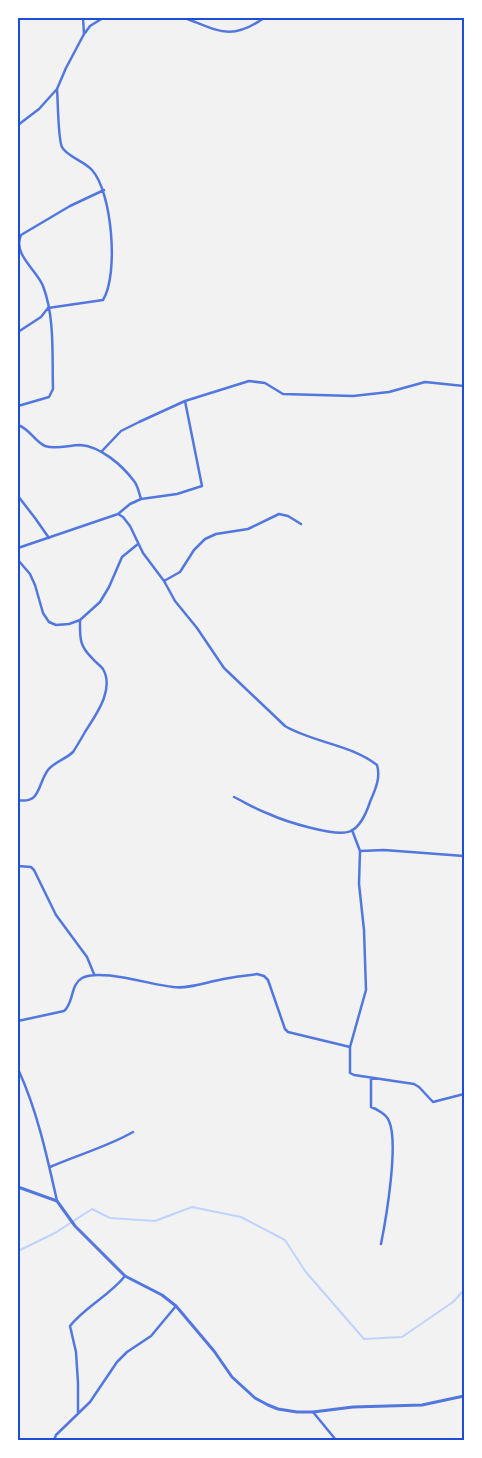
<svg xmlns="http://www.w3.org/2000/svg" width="482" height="1458" font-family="'IBM Plex Sans',sans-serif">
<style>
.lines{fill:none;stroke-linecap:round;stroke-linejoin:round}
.stream{stroke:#bfd3fe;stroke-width:2}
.minor{stroke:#5277de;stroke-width:2.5}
.tertiary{stroke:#5277de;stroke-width:3}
.neatline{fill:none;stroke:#1d4ed8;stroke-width:2}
</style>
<rect width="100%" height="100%" fill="#f2f2f2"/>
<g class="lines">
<!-- stream -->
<path class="stream" d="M18,1251L55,1233L92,1209L110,1218L155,1221L192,1207L241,1217L285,1240L305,1271L364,1339L402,1337L453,1302L464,1290"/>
<!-- minor -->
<path class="minor" d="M185,18C219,31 231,41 264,18
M85,33L90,26L103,18
M18,125L39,109L57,89L66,68L84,34L83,18
M18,332L41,317L48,308L103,300C119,274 112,192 92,170C84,161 66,156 62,147C58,140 58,100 57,89
M18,406L49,397L53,389C52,356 55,317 43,286C37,270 12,254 21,235L70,206L104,190
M18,425C30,429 34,441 45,446C56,450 69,445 80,445C100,446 122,465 134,481C138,486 139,493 141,499
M102,451L121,431L139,422L185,401L249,381L265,383L283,394L353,396L389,392L425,382L464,386
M18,496L35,518L49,538
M118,514L130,504L141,499L177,494L202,486L185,401
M18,548L118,514L123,517L130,526L143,553L164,581L175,601L197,628L224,668L285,726C314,743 350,744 377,765C381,778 375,790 370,802C367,811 361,826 351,831C337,838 284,821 269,814C257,810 246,803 234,797
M18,560L30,574L35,585L43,613L49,622L56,625L69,624L80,620L100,602L109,587L122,557L138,544
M164,581L180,572L194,550L205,539L216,534L248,529L279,514L288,516L301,524
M18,800C41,804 37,785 48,770C54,762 66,759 73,752C77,746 81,739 85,732C95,716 115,690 103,669C100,665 95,662 92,658C79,645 80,638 80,620
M352,830L360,851L359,884L364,930L366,990L350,1047V1073L354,1075L414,1084L419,1087L433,1102L464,1094
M360,851L384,850L464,856
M18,866L31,867L34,870L56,915L87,957L94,974
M18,1021L64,1011C74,1003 70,985 82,978C100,968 151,985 173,987C188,989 204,983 219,980C231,977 244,976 257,974L264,976L268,980L285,1029L288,1032L350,1047
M18,1069C37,1110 47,1156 57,1201
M371,1078V1107C377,1109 387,1115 389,1121C399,1143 386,1219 381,1244
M50,1167C77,1155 107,1147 133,1132
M313,1412L336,1440
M78,1413V1383L76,1352L70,1326C85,1307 109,1296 125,1276
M54,1440L56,1435L90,1402L117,1362L127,1352L151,1336L176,1306"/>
<!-- tertiary -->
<path class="tertiary" d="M18,1187L57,1201L75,1226L125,1276L162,1295L176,1306L214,1351L232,1377L255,1398L268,1405L278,1409L297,1412H313L353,1407L422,1405L464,1396"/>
</g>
<!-- border -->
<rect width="482" height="1458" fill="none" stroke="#ffffff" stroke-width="38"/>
<rect x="19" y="19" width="444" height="1420" class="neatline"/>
</svg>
